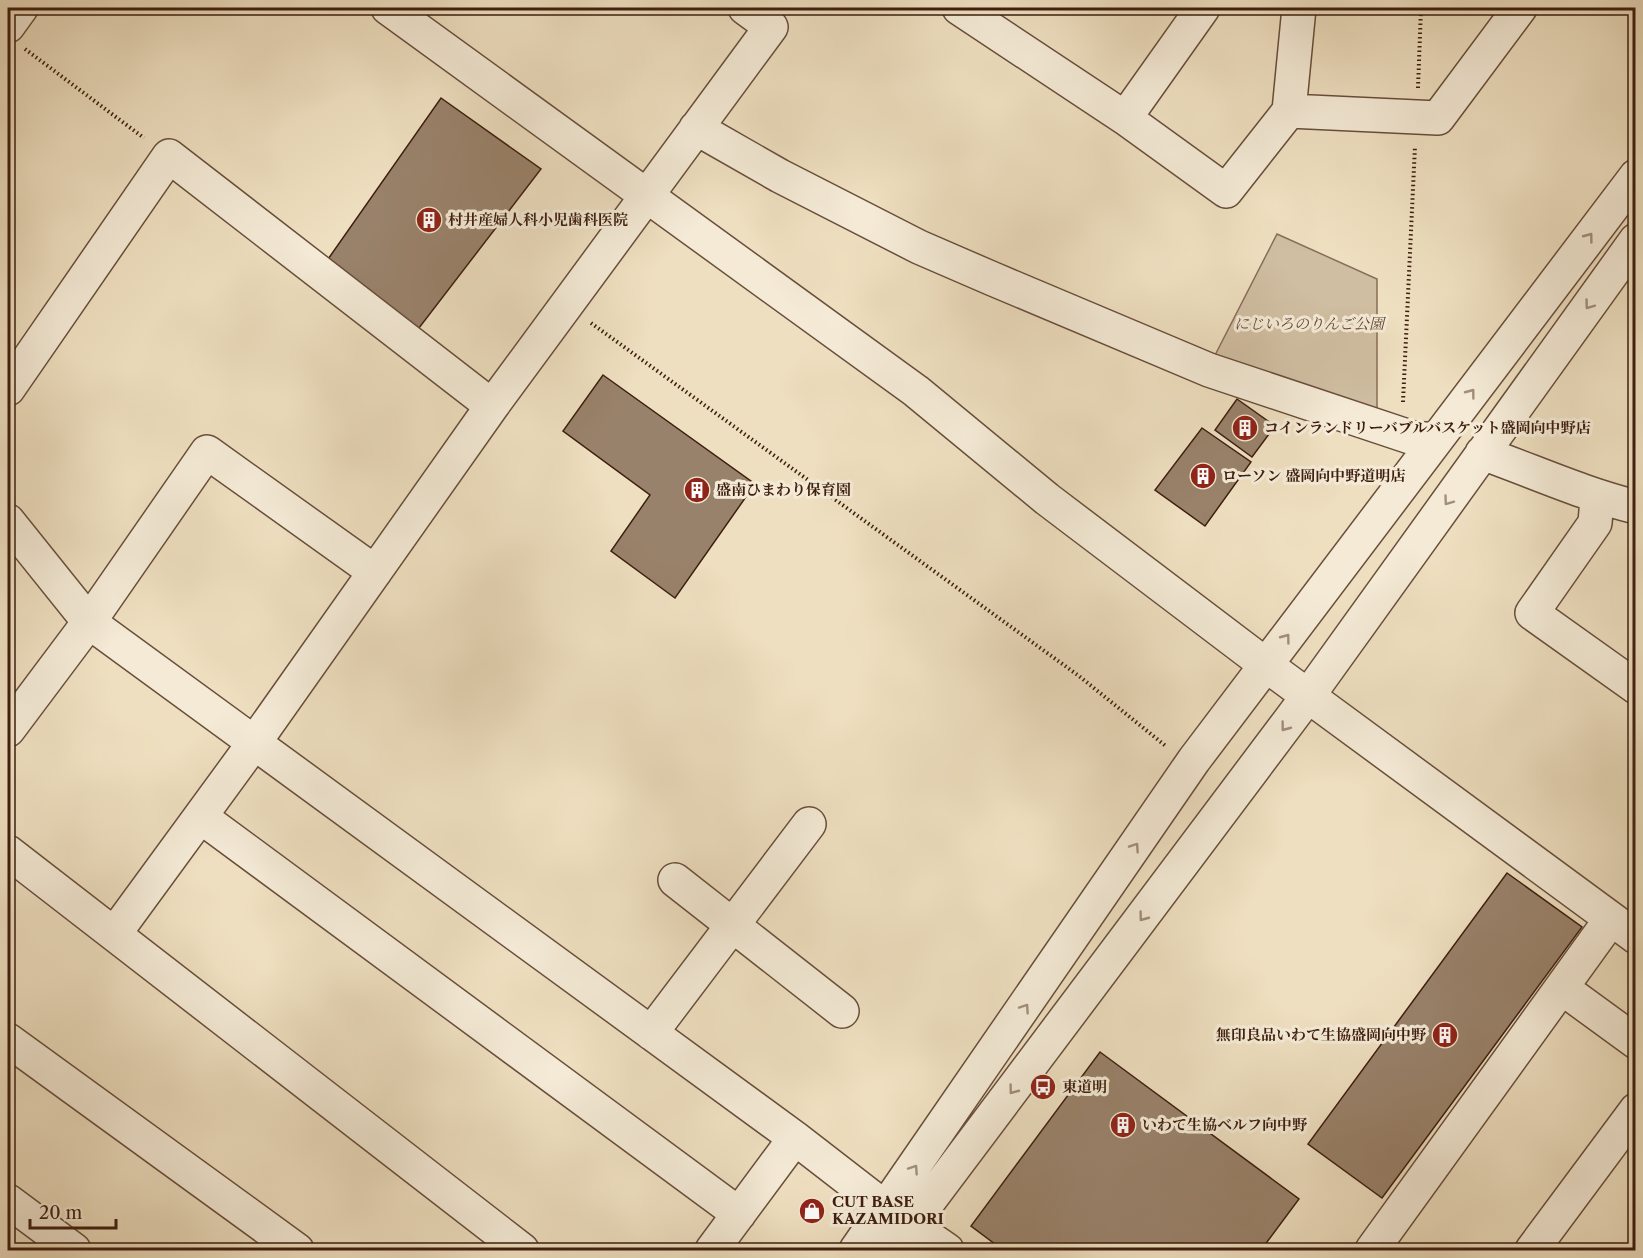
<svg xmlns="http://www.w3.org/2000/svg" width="1643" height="1258" font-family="'Libre Caslon Text','Noto Serif JP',serif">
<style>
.green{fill:#d0bea2;stroke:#866e58;stroke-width:1.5}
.building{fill:#99826b;stroke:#3d1e0f;stroke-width:1.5}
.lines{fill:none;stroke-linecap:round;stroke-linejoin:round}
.minor-casing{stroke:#694e3b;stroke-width:36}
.path{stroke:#3d1e0f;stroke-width:4;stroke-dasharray:1.5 3;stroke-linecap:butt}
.minor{stroke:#f4ead6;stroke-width:33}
.oneway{stroke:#a28e7c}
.labels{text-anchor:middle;stroke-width:6;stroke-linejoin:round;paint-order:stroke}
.poi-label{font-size:15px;font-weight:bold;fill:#3d1e0f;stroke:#f4ead6;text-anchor:start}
.park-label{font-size:15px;font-style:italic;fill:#624634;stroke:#f4ead6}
</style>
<rect width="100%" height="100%" fill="#eedfc0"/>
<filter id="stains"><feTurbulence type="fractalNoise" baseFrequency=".00333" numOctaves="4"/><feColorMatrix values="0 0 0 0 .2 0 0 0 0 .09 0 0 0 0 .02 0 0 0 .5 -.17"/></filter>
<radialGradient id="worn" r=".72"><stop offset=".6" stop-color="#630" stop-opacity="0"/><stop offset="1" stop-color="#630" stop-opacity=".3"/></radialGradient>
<!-- green -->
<path class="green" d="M1277,234L1377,279V420L1211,363Z"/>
<!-- building -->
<path class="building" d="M441,98L541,169L409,341L319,272Z
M603,375L755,484L675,598L611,551L650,495L563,431Z
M1237,399L1275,426L1252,457L1215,430Z
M1202,428L1251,462L1205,526L1155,490Z
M1507,873L1582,927L1382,1198L1308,1144Z
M1100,1052L1299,1199L1261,1250H1003L971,1226Z"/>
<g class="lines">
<!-- minor casing -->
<g class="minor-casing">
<path id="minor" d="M388,8L916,391L1047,499L1266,665L1636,937
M959,8L1125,118L1226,191L1289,111L1299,8
M8,26L21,8
M1289,111L1438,118L1520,8
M1125,118L1203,8
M696,128L780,176L919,247L993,279L1209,370L1413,438L1436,440
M8,389L169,156L492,406
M1482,453C1533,471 1583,494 1636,507
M1597,498L1595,523L1532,613L1636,687
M8,521L89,622L795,1138L879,1203L947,1250
M8,730L89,622L207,452L375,572
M201,817L739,1214
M8,852L522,1250
M675,880L842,1011
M115,933L254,743L492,406L771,27L745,8
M1562,988L1636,1042
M651,1033L809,824
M8,1040L297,1250
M8,1201L74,1250
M712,1250L795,1138
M856,1250L1194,760L1636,176
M892,1250L1308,696L1636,240
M1372,1250L1611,919
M1532,1250L1636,1110"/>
</g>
<!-- path -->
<path class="path" d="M25,49L144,138
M1418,88L1421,8
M591,323L1079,676L1167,747
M1403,402L1415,146"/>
<!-- minor -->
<use href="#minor" class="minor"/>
</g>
<!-- one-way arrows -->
<defs><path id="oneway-chevron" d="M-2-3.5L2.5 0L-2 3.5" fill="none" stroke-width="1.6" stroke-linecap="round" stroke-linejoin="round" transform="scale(1.5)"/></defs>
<g class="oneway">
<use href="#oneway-chevron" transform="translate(1589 237) rotate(-53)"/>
<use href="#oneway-chevron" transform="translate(1589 305) rotate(126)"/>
<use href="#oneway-chevron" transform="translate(1471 393) rotate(-53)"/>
<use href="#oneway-chevron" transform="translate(1448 501) rotate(126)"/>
<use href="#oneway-chevron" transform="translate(1286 638) rotate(-53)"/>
<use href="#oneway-chevron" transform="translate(1285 727) rotate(127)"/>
<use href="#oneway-chevron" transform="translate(1135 847) rotate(-56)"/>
<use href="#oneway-chevron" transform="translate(1143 917) rotate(127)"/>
<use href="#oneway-chevron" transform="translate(1025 1008) rotate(-56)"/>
<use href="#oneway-chevron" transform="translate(1013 1090) rotate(127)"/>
<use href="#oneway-chevron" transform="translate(914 1169) rotate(-56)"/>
</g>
<!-- icons -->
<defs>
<g id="building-disc" transform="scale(1.35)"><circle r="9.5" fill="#8f2418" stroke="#f4ead6"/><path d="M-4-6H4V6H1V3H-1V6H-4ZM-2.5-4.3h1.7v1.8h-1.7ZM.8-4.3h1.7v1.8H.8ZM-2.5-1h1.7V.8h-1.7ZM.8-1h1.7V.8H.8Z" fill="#fff"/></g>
<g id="bus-disc" transform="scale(1.35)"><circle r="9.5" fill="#8f2418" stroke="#f4ead6"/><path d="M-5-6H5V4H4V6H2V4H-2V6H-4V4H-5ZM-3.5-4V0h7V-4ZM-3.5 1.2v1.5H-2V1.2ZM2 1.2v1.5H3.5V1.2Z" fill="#fff"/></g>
<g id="shop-disc" transform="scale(1.35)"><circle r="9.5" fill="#8f2418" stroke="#f4ead6"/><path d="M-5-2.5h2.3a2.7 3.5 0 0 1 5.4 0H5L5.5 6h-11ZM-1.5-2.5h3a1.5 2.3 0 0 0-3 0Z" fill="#fff"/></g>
</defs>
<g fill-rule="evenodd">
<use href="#building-disc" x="429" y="220"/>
<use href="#building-disc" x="1245" y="428"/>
<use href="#building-disc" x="1203" y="476"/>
<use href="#building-disc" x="697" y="490"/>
<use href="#building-disc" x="1445" y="1035"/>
<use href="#bus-disc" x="1043" y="1087"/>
<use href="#building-disc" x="1123" y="1125"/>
<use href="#shop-disc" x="812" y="1211"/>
</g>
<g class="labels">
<!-- poi labels -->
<g class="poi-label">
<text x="448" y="225">村井産婦人科小児歯科医院</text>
<text x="1264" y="433">コインランドリーバブルバスケット盛岡向中野店</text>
<text x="1222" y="481">ローソン 盛岡向中野道明店</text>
<text x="716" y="495">盛南ひまわり保育園</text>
<text x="1426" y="1040" text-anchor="end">無印良品いわて生協盛岡向中野</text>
<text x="1062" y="1092">東道明</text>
<text x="1142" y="1130">いわて生協ベルフ向中野</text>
<text x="832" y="1207">CUT BASE<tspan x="832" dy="17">KAZAMIDORI</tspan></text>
</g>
<!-- park labels -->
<g class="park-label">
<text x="1309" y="329">にじいろのりんご公園</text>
</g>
</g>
<!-- margin -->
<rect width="1643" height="1258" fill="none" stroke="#eedfc0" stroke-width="30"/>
<rect x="9" y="9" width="1625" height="1240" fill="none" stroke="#3d1e0f" stroke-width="3"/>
<rect x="15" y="15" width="1613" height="1228" fill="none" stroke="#3d1e0f" stroke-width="1.5"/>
<!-- scale -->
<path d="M30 1219v9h86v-9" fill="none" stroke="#3d1e0f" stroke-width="3"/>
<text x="39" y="1219" font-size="18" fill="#3d1e0f" stroke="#f4ead6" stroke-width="4.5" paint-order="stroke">20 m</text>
<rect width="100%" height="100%" filter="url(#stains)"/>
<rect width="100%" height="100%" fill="url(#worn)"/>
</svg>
